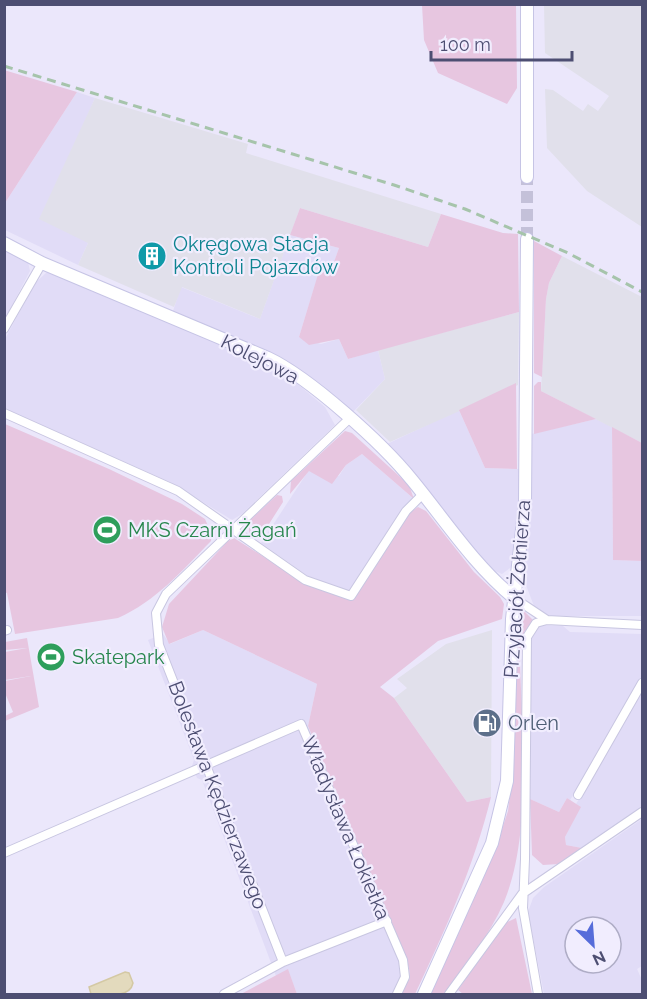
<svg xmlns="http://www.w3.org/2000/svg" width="647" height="999" font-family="Raleway,sans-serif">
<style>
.residential{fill:#e1dcf7;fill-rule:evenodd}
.industrial{fill:#e1e0eb}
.green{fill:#e7c6e0}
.water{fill:#e3dabd;stroke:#d4c9a4;stroke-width:1.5}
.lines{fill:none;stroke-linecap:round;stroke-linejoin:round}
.secondary-tunnel{stroke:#c4c1d9;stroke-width:12;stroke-dasharray:12 6;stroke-linecap:butt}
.street-casing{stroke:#c8c6e1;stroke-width:10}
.secondary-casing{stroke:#c6c4e5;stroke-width:14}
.street{stroke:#fff;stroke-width:8}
.secondary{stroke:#fff;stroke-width:12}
.rail{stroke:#a6c4ab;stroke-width:3;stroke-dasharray:9 6;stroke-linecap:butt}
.labels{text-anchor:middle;stroke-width:4.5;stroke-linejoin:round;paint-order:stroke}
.culture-label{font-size:20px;fill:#0d838f;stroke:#f1edfe;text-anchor:start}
.street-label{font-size:20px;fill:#4d4e72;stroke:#f1edfe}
.leisure-label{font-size:20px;fill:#27864d;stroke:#f1edfe;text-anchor:start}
.service-label{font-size:20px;fill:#4e5e75;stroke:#f1edfe;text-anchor:start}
</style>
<rect width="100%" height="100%" fill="#ebe7fb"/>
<!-- residential -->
<path class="residential" d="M77,92L95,98L72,151L88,243L78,265L5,230V203Z
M290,235L339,248L330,274L319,272L299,337L321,344L339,339L348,359L378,350L385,379L351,414L288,361L172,314L181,287L260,319Z
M5,249L28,262L30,271L5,319Z
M47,272L258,359L283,372L325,407L335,425L242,514L232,520L170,482L5,409V339L35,283Z
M459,410L485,468L521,469L514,565L502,574L490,569L420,479L387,444Z
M596,419L612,427L613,560L642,561V616H550L534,606L526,585L524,556L531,434Z
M362,454L414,499L353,589L349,591L312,579L261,543L309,470L339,476L346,465Z
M543,625L563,626L570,632L642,634V677L576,791L570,800L567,798L559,812L530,799L531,635L539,626Z
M203,630L317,684L308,726L409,968L410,978L401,994H297L288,970L276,976L202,780L197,778L192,766L194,760L148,640L163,634L170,644Z
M642,691V807L582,848L566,845L565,837L580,807L576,804Z
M642,819V966L637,969L642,980V994H544L528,912L533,898L544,887ZM575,927H611V963H575Z"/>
<!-- industrial -->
<path class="industrial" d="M544,5H642V227L587,191L547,148L545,89L553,90L583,111L588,104L598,111L609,96L545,53Z
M95,98L248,144L246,153L441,214L428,247L300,208L260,319L182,287L174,307L78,265L88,243L39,219Z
M562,256L642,297V443L541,391L546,299L549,283Z
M519,312L518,385L390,442L356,410L385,379L378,350Z
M492,630L491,797L467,802L394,698L407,688L397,679L446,644Z"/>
<!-- green -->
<path class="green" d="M422,5H516L517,88L507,104L438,73L424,40Z
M4,70L77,92L5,203H4Z
M300,208L428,247L441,214L503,233L518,234L519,312L348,359L339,339L309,345L299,337L319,271L330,273L339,248L290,235Z
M534,241L562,256L549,283L546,299L542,377L534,373Z
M538,382H541V391L596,419L534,434V386Z
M516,383L517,469L485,468L459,410Z
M5,424L109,469L182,504L205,519L212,535L211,541C182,571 156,601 118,618L15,634L7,593L4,592Z
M612,427L642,443V561L613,560Z
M345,431L352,433L409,485L414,499L362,454L346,465L332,484L309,471L290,494L291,481Z
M277,495L282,496L283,502L262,535L256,539L249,534V521Z
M418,507L426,511L474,572L500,597L504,604L502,619L438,641L380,687L394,698L467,802L491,797C474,866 445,931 415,994H401L410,978L409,968L308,726L317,684L203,630L169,644L162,627L169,604L228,541L234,538L299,579L357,594L409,513Z
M523,610L534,621L524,632L520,662C522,734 532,835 504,902C490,935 465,966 444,994H430L495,850L508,811L514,764L518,612Z
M27,638L39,707L5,721V716L13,712L5,693V681L31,676L5,680V652L27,648L5,650V642Z
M567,798L581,807L565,837L566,845L582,848L559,864L543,865L532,855L530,799L559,812Z
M516,918L532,994H463L458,990L505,923Z
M288,969L297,994H241Z"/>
<!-- water -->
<path class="water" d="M125,972L129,973L133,983C130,999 104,995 91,994L89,987Z"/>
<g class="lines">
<!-- secondary-tunnel -->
<path class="secondary-tunnel" d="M527,239V177"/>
<!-- street casing -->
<g class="street-casing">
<path id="street" d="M4,329L42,263
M4,413L178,491L305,580L351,596L406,511L423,494
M514,598L547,620L642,625
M4,631L7,630
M578,795L642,683
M4,853L301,724L403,960L405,977L397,994
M283,962L159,645L156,613L166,594L349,419
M224,994L283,962L387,921
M449,994L522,894L642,812
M538,994L523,908L525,859L527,637L536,623L547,620"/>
</g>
<!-- secondary casing -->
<g class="secondary-casing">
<path id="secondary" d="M527,4V177
M4,243L42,263L268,358C310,378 382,443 412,480C445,520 473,564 514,598
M424,994L492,843L507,781L512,619L525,503L527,239"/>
</g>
<!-- street -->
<use href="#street" class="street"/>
<!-- secondary -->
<use href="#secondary" class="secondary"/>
<!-- rail -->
<path class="rail" d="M4,66L394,185L465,209L568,253L642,292"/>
</g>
<!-- icons -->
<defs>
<g id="building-disc" transform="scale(1.5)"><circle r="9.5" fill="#0f9aa8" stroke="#f1edfe"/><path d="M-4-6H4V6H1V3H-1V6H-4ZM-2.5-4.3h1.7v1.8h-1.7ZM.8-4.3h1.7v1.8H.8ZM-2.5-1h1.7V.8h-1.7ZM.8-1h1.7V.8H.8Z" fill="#fff"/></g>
<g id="stadium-disc" transform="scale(1.5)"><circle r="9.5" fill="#2e9e5b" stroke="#f1edfe"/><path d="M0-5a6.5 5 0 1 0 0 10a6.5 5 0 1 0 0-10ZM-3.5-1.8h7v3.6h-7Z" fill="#fff"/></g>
<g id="fuel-disc" transform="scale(1.5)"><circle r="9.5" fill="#5c6f8a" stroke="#f1edfe"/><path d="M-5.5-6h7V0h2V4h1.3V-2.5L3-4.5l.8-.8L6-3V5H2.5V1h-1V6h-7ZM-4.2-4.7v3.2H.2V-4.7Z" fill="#fff"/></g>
</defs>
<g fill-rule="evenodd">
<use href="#building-disc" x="152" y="256"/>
<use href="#stadium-disc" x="107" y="530"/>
<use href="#stadium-disc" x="51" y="657"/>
<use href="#fuel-disc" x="487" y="723"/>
</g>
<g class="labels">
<!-- culture labels -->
<g class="culture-label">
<text x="173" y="251">Okręgowa Stacja<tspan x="173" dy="23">Kontroli Pojazdów</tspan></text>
</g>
<!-- street labels -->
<g class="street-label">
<text transform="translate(260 359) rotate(27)" y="7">Kolejowa</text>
<text transform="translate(517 589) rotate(-86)" y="7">Przyjaciół Żołnierza</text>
<text transform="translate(218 795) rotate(69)" y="7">Bolesława Kędzierzawego</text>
<text transform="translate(346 828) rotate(67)" y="7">Władysława Łokietka</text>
</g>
<!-- leisure labels -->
<g class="leisure-label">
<text x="128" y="537">MKS Czarni Żagań</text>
<text x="72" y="664">Skatepark</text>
</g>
<!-- service labels -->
<g class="service-label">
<text x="508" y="730">Orlen</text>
</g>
</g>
<!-- border -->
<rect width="647" height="999" fill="none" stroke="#4d4e72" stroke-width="12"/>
<!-- north arrow -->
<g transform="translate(593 945) rotate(155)"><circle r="28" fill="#f1edfe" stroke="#afadc6" stroke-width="1.5"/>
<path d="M0-4.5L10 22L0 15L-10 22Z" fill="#566cda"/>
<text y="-9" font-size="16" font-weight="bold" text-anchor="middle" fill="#4d4e72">N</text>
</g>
<!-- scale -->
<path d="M431 51v9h141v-9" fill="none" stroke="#4d4e72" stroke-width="3"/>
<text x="440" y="51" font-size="18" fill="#4d4e72" stroke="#f1edfe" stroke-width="4.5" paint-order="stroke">100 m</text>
</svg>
